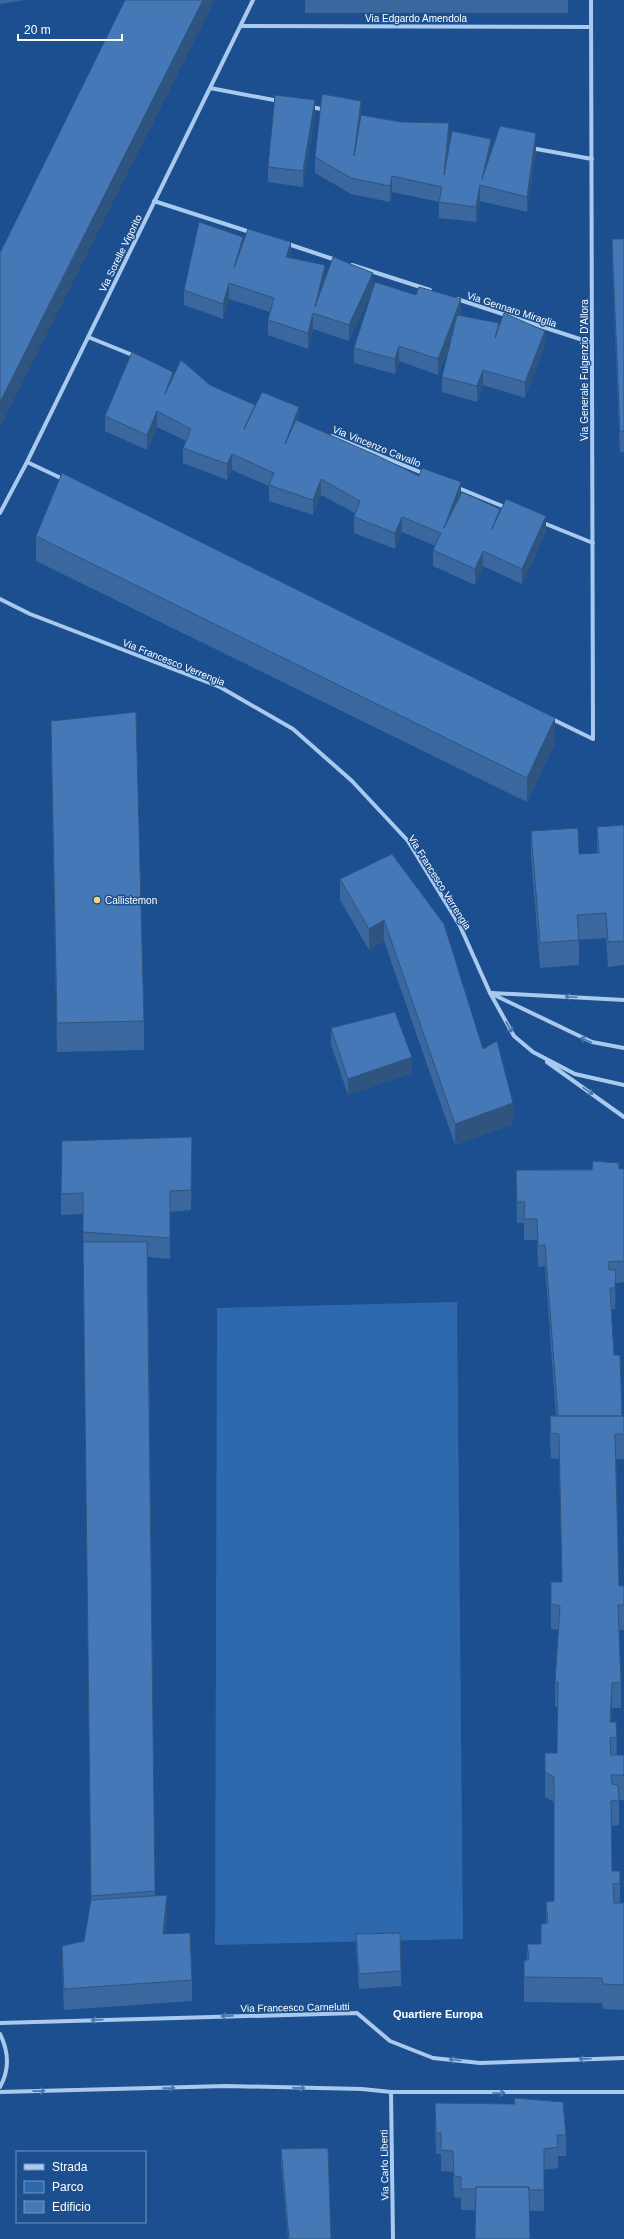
<svg xmlns="http://www.w3.org/2000/svg" width="624" height="2239" font-family="Helvetica,sans-serif">
<style>
.green{fill:#2e69ad}
.lines{fill:none;stroke-linecap:round;stroke-linejoin:round}
.street{stroke:#a9c9ee;stroke-width:4}
.wall{fill:#3a679d}
.shaded-wall{fill:#305480}
.building{fill:#4478b7;stroke:#305480}
.oneway{stroke:#4674ac}
.poi-dot{fill:#ffd166;stroke:#1b4f8f;stroke-width:1.5}
.labels{text-anchor:middle;stroke-width:3;stroke-linejoin:round;paint-order:stroke}
.street-label{font-size:10px;fill:#fff;stroke:#1b4f8f}
.poi-label{font-size:10px;fill:#fff;stroke:#1b4f8f;text-anchor:start}
.neighbourhood-label{font-size:11px;font-weight:bold;fill:#fff;stroke:#1b4f8f}
</style>
<rect width="100%" height="100%" fill="#1b4f8f"/>
<!-- green -->
<path class="green" d="M457,1302L463,1939L215,1945L217,1308Z"/>
<g class="lines">
<!-- street -->
<path class="street" d="M241,26L591,27
M210,88L279,101
M311,107L326,110
M531,148L592,159
M154,201L253,233
M288,244L336,260
M352,265L430,290
M457,299L592,343
M88,337L135,356
M332,436L425,474
M27,462L65,480
M456,487L507,508
M0,513L27,462L253,0
M541,522L593,543
M0,599L30,614L220,687L293,729L352,781L408,841L460,926L490,993L514,1036L533,1052L575,1074L624,1085
M550,718L593,739L591,0
M490,993L592,1042L624,1048
M492,993L624,1000
M547,1062L624,1117
M0,2023L357,2013L390,2041L433,2058L480,2063L624,2058
M0,2034C9,2052 10,2069 0,2087
M0,2092L226,2086L362,2089L391,2092H624
M391,2092L393,2239"/>
</g>
<!-- wall -->
<path class="wall" d="M0,0H26L0,4Z
M305,0H568V13H305Z
M315,115L303,187L268,182V167Z
M449,139L448,153L491,154L536,149L527,212L480,201L476,222L439,218V202L392,192L390,202L351,194L315,173V157Z
M612,239H624V452L620,453L612,260Z
M243,243L291,257V258L325,278L373,288L349,341L313,329L308,349L268,335V320L270,312L229,299L223,319L184,305V290Z
M460,315L499,327L545,346L525,398L483,385L477,402L442,392V377L450,345L438,375L399,361L395,374L354,363V348Z
M173,376L210,385L255,408L299,422L419,476L461,494L500,513L546,532L522,584L483,566L475,585L433,566V550L435,546L402,532L395,549L354,533V517L355,513L321,495L313,515L269,501V486L232,470L227,480L183,463V448L186,441L157,427L147,450L105,431V416Z
M36,536L555,743L527,802L36,561Z
M51,721L144,1021V1050L57,1052L51,750Z
M624,825V965L608,967L606,938L579,940V965L540,968L531,856V831L579,854L597,853V827Z
M392,854L483,1049L513,1124L455,1145L384,941L369,950L340,900V879Z
M331,1028L412,1073L348,1095L331,1044Z
M192,1158L191,1210L170,1212V1259L148,1257L155,1895L167,1916L165,1934L192,1980V2001L64,2010L62,1967V1946L84,1941L91,1902L83,1214L61,1215V1194Z
M619,1169H624V1282L616,1283L615,1309H611L614,1355L622,1416H624V1459H616L619,1586H624V1630H619L621,1683V1708H612L611,1722H616L617,1755H624V1800H619V1825L612,1826V1871L620,1883V1903H624V2010L603,2009L602,2003L524,2002V1977L527,1960V1944H541L546,1924V1902L554,1901V1802L545,1797V1772L557,1753V1707H555V1682L559,1630L551,1629V1582H562L559,1459L551,1458L550,1441V1416H556L545,1266L538,1267L537,1240H524V1223H517L516,1191V1170Z
M356,1934L401,1971V1986L359,1989L356,1949Z
M514,2098L566,2135V2156H558V2168L544,2170V2211L461,2210V2198L454,2197L453,2172L441,2171V2154H436L435,2124V2103L514,2104Z
M281,2149L331,2239H288L281,2165Z"/>
<!-- shaded-wall -->
<path class="shaded-wall" d="M203,0H215L0,427V402Z
M315,100V115L303,187V171Z
M361,101V116L354,156Z
M449,123V139L444,190V175Z
M536,133V149L527,212V197Z
M491,139V154L482,179Z
M392,176V192L390,202V186Z
M480,185V201L476,222V207Z
M243,237V252L234,268Z
M291,242V257L286,273V257Z
M325,265V280L315,307Z
M373,273V288L349,341V325Z
M229,283V299L223,319V304Z
M461,299V315L438,375V359Z
M313,313V329L308,349V333Z
M545,331V346L525,398V382Z
M399,346V361L395,374V359Z
M483,370V385L477,402V386Z
M173,372V387L165,394Z
M255,405V420L244,429Z
M299,407V423L285,444Z
M157,411V427L147,450V435Z
M232,454V470L227,480V464Z
M321,479V495L313,515V500Z
M461,482V498L444,528Z
M546,516V532L522,584V569Z
M402,517V532L395,549V533Z
M483,551V566L475,585V569Z
M555,718V743L527,802V778Z
M384,920V941L369,950V929Z
M412,1057V1073L348,1095V1079Z
M513,1103V1124L455,1145V1124Z
M192,1137V1158L191,1210V1190Z
M616,1270V1291L615,1309V1288Z
M612,1683V1708L610,1738V1722Z
M167,1895V1916L163,1955V1934Z"/>
<!-- building -->
<path class="building" d="M125,0H203L0,402V253Z
M322,94L361,101L354,156L361,115L401,122L449,123L444,175L452,131L491,139L482,179L500,126L536,133L527,197L480,185L476,207L439,202L442,187L392,176L390,186L351,178L315,157Z
M275,95L315,100L303,171L268,167Z
M199,222L243,237L234,268L248,229L291,242L286,257L325,265L315,307L333,257L373,273L349,325L313,313L308,333L268,320L274,298L229,283L223,304L184,290Z
M612,239H624V431L620,432Z
M375,282L416,295L419,287L461,299L438,359L399,346L395,359L354,348Z
M504,313L545,331L525,382L483,370L477,386L442,377L457,315L499,323L495,338Z
M132,352L173,372L165,394L181,360L210,385L255,405L244,429L262,392L299,407L285,444L296,420L378,456L419,476L422,468L461,482L444,528L462,492L500,509L492,529L506,499L546,516L522,569L483,551L475,569L433,550L441,533L402,517L395,533L354,517L360,501L321,479L313,500L269,485L274,473L232,454L227,464L183,448L191,429L157,411L147,435L105,416Z
M62,473L555,718L527,778L36,536Z
M136,712L144,1021L57,1023L51,721Z
M624,825V941L608,942L606,913L577,915L579,940L540,943L531,831L578,828L579,854L599,853L597,827Z
M392,854L444,924L483,1049L497,1041L513,1103L455,1124L384,920L369,929L340,879Z
M395,1012L412,1057L348,1079L331,1028Z
M192,1137L191,1190L170,1191V1238L83,1232V1193L61,1194L62,1141Z
M593,1161L619,1163V1169H624V1261L608,1262L609,1270H616L615,1288H610L614,1355H620L622,1416H558L545,1245L538,1246L537,1219H524L525,1202H517L516,1170H592Z
M83,1242H147L155,1891L91,1896Z
M550,1416H624V1434H615L619,1586H624V1605H618L621,1683H612L610,1722H616L617,1737L610,1738L611,1755H624V1775H611L612,1784L618,1785L619,1800L611,1801L612,1871H620V1883L613,1884L614,1903H624V1985L603,1984L602,1978L524,1977V1961L529,1959L527,1944H541V1924L548,1923L546,1902L554,1901V1777L545,1772V1753H557L558,1682H555L560,1606L551,1604V1582H562L559,1434L551,1433Z
M167,1895L163,1934L190,1933L192,1980L64,1989L62,1946L84,1941L91,1900Z
M400,1933L401,1971L359,1974L356,1934Z
M514,2098L563,2102L566,2135H557L558,2147L544,2149V2190H529V2187H476V2189H461V2177L454,2176L453,2151L441,2150V2133H436L435,2103L515,2104Z
M328,2148L331,2239H289L281,2149Z
M476,2187H529L530,2239H475Z"/>
<!-- one-way arrows -->
<defs><path id="oneway-shaft" d="M-6 0H5M1.5-3L5.5 0L1.5 3" fill="none" stroke-width="1.6" stroke-linecap="round" stroke-linejoin="round"/></defs>
<g class="oneway">
<use href="#oneway-shaft" transform="translate(571 997) rotate(-177)"/>
<use href="#oneway-shaft" transform="translate(509 1027) rotate(61)"/>
<use href="#oneway-shaft" transform="translate(586 1040) rotate(-155)"/>
<use href="#oneway-shaft" transform="translate(588 1091) rotate(35)"/>
<use href="#oneway-shaft" transform="translate(227 2016) rotate(179)"/>
<use href="#oneway-shaft" transform="translate(97 2020) rotate(178)"/>
<use href="#oneway-shaft" transform="translate(585 2059) rotate(178)"/>
<use href="#oneway-shaft" transform="translate(455 2060) rotate(-175)"/>
<use href="#oneway-shaft" transform="translate(169 2088) rotate(-1)"/>
<use href="#oneway-shaft" transform="translate(299 2088) rotate(1)"/>
<use href="#oneway-shaft" transform="translate(39 2091) rotate(-1)"/>
<use href="#oneway-shaft" transform="translate(499 2093)"/>
</g>
<!-- markers -->
<circle class="poi-dot" cx="97" cy="900" r="4"/>
<g class="labels">
<!-- street labels -->
<g class="street-label">
<text x="416" y="22">Via Edgardo Amendola</text>
<text transform="translate(120 253) rotate(-64)" y="4">Via Sorelle Vigorito</text>
<text transform="translate(512 309) rotate(18)" y="4">Via Gennaro Miraglia</text>
<text transform="translate(584 370) rotate(-90)" y="4">Via Generale Fulgenzio D'Allora</text>
<text transform="translate(377 446) rotate(22)" y="4">Via Vincenzo Cavallo</text>
<text transform="translate(174 662) rotate(22)" y="4">Via Francesco Verrengia</text>
<text transform="translate(440 882) rotate(58)" y="4">Via Francesco Verrengia</text>
<text transform="translate(295 2007) rotate(-1)" y="4">Via Francesco Carnelutti</text>
<text transform="translate(384 2165) rotate(-91)" y="4">Via Carlo Liberti</text>
</g>
<!-- poi labels -->
<g class="poi-label">
<text x="105" y="904">Callistemon</text>
</g>
<!-- neighbourhood labels -->
<g class="neighbourhood-label">
<text x="438" y="2018">Quartiere Europa</text>
</g>
</g>
<!-- legend -->
<rect x="16" y="2151" width="130" height="72" fill="#1b4f8f" stroke="#7695bc"/>
<rect x="24" y="2164" width="20" height="6" fill="#a9c9ee" stroke="#7695bc"/>
<text x="52" y="2171" font-size="12" fill="#ffffff">Strada</text>
<rect x="24" y="2181" width="20" height="12" fill="#2e69ad" stroke="#7695bc"/>
<text x="52" y="2191" font-size="12" fill="#ffffff">Parco</text>
<rect x="24" y="2201" width="20" height="12" fill="#4478b7" stroke="#7695bc"/>
<text x="52" y="2211" font-size="12" fill="#ffffff">Edificio</text>
<!-- scale -->
<path d="M18 34v6h104v-6" fill="none" stroke="#ffffff" stroke-width="2"/>
<text x="24" y="34" font-size="12" fill="#ffffff" stroke="#1b4f8f" stroke-width="3" paint-order="stroke">20 m</text>
</svg>
